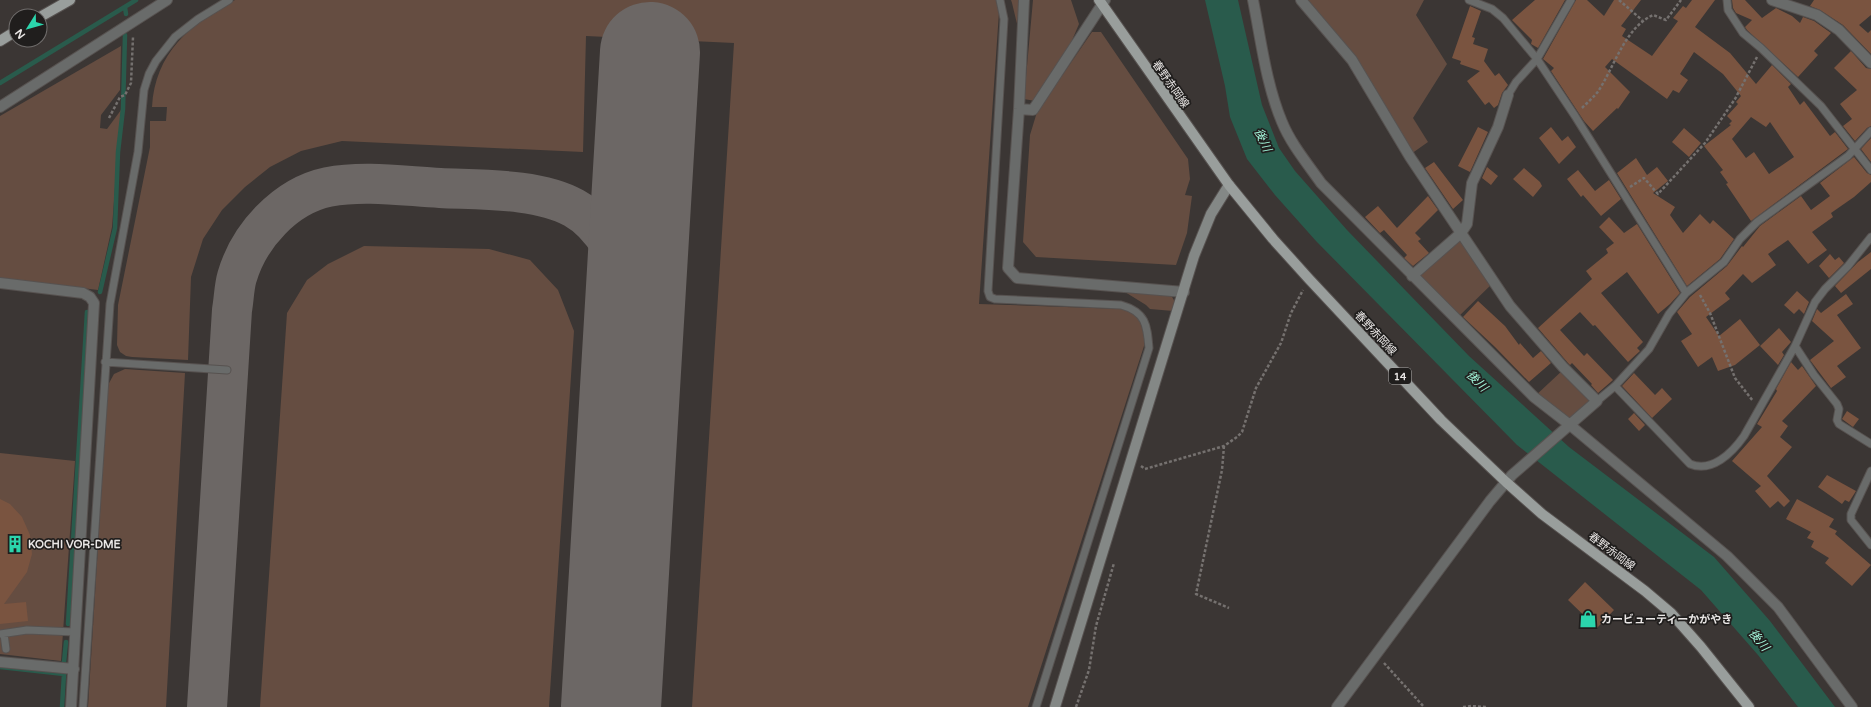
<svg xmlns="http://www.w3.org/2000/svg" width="1871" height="707" font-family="'Varela Round','Noto Sans JP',sans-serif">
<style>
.green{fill:#654d41}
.water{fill:#295b4c}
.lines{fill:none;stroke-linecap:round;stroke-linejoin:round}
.stream{stroke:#295b4c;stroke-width:4.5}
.taxiway{stroke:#6c6765;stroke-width:40}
.runway{stroke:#6c6765;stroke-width:100}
.building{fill:#7a5440;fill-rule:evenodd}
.lane-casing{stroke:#575250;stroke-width:9}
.street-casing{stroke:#575250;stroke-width:12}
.secondary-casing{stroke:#575250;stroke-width:12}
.primary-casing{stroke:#575250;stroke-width:12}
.path{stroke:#75716f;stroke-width:2.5;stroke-dasharray:3 2;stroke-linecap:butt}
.lane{stroke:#696b6a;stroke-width:7}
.street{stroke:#696b6a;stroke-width:10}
.secondary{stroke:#848886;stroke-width:10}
.primary{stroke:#999e9c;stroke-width:10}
.labels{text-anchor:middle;stroke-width:3.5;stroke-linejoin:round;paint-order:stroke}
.shield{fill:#201e1d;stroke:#adabaa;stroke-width:1}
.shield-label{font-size:10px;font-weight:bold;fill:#eae7e6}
.street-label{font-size:11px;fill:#eae7e6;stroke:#201e1d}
.poi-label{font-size:11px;font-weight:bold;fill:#eae7e6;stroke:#201e1d;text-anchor:start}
.water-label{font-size:12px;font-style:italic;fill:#a4f8dc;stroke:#201e1d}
</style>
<rect width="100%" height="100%" fill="#3b3634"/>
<!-- green -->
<path class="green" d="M235,0H996L999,12L979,304L1122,309C1144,315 1145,325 1144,346L1028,707H692L734,43L586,36L583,152L342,141L301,151L270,167L245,187L222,210L203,239L191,277L188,360L132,357L126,356L120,352L117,345L118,305L150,147V121H166L167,107H152C155,53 190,24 235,0Z
M1011,0H1020L1018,28L1012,3Z
M1033,0H1071L1079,24L1070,45L1035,101L1024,99Z
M1306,0H1424L1416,15L1447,64L1413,118L1428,142L1411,154Z
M1092,32H1101L1188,159L1190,179L1185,195L1192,196L1187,233L1176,265L1036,257L1023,242L1030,135L1037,112Z
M121,46L120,90L101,115L100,128L107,129L121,110L112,227L98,290L0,278V116Z
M1461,233L1494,282L1456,319L1412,276Z
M364,246L489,249L530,260L558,290L574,331L549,707H260L287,313L307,280L328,264Z
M1125,292L1171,295L1175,302L1173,311L1150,309L1146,305Z
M125,369L185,373L166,707H88L108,385L114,374Z
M1564,369L1597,401L1570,425L1534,397Z
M0,453L75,461L61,661L0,654Z"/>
<!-- water -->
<path class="water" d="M1205,0H1238L1262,105L1279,148L1295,171L1347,230L1469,356L1569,447L1714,557L1770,621L1835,707H1798L1758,655L1701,590L1517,445L1316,241L1275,195L1247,159L1230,117L1225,86Z"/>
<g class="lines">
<!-- stream -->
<path class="stream" d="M125,7L126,14
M0,83L136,0
M100,292L115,228L118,152L123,109L125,35
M68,624L87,312
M64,662L66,642
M0,667L64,674L62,707"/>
<!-- taxiway -->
<path class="taxiway" d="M207,707L232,310C234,299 234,287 237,277C249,236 285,196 328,187C364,180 403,186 440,188C480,190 538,188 574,208C594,219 610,242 620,262C625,273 638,293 637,304C637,310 635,316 634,322"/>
<!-- runway -->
<path class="runway" d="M611,707L650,52"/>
</g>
<!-- building -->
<path class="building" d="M1535,0H1565L1538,48L1531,44L1532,40L1512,20Z
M1576,0H1587L1604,16L1614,0H1641L1621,26L1626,29L1622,36L1652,56L1678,21L1673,18L1683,6L1686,8L1692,0H1715L1695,27L1730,53L1756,84L1772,65L1791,84L1788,87L1800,105L1804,101L1830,136L1835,132L1848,149L1751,221L1726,184L1728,183L1720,172L1723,170L1704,146L1731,125L1729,124L1732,121L1727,116L1738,104L1736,102L1741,96L1723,74L1694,52L1680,74L1688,80L1679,93L1673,90L1667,99L1612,59L1605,67L1630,92L1618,109L1617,108L1593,131L1584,121L1551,71L1554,68L1543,59ZM1751,117L1766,127L1770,122L1794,157L1769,174L1754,152L1746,158L1732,139Z
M1732,0H1745L1762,18L1776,8L1792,16L1800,23L1803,17L1814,21L1831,33L1814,51L1818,55L1798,77L1747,30L1745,27L1752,20L1736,13L1733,8Z
M1814,0H1871V15L1859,25L1868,33L1871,30V54L1843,25L1820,10L1810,6Z
M1470,6L1481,11L1472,37L1475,38L1473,44L1488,49L1484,61L1495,76L1499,73L1508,85L1502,93L1498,105L1494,108L1489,102L1485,105L1467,81L1480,71L1460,64L1461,61L1452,58Z
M1851,51L1866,68L1871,69V126L1867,128L1855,141L1843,126L1852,119L1840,104L1857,90L1834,68Z
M1478,127L1488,132L1470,172L1458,166Z
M1551,127L1562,141L1568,136L1576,147L1559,164L1539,138Z
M1684,128L1701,143L1689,157L1672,142Z
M1871,138V162L1861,149Z
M1854,157L1867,173L1871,175V182L1854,197L1831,213L1833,217L1812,232L1827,250L1808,264L1788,240L1768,254L1776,265L1752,283L1743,274L1725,293L1730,299L1706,317L1719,336L1740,319L1760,345L1735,365L1718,371L1712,357L1698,367L1681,341L1692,334L1677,312L1690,297L1727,266L1742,246L1743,247L1760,226L1801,196L1811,210L1830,196L1820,183Z
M1636,158L1647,175L1657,167L1668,181L1653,193L1675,207L1670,215L1683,233L1700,214L1710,224L1713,220L1734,239L1720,259L1687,286L1617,173Z
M1434,162L1463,200L1453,209L1425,168Z
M1487,167L1498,176L1491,185L1482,178Z
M1524,168L1540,182L1542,186L1533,197L1513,179Z
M1578,170L1595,191L1609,180L1621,199L1601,216L1583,195L1581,197L1567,179Z
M1428,196L1438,210L1415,233L1421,239L1418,241L1429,253L1413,266L1404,258L1407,255L1384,230L1380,233L1365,217L1378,206L1397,228Z
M1609,217L1624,233L1637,224L1680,293L1670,304L1658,314L1627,272L1601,293L1643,342L1637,348L1640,351L1628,362L1595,325L1593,326L1580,312L1560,330L1584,356L1587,353L1613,380L1598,393L1591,385L1592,384L1572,363L1570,365L1568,363L1538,328L1592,279L1586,271L1608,253L1606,249L1614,243L1599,227Z
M1871,252V269L1841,293L1835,286L1858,262Z
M1830,254L1835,260L1839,257L1844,263L1829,278L1819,266Z
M1797,291L1809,302L1804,314L1799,309L1794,314L1784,305Z
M1846,294L1853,304L1837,315L1861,348L1837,366L1846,377L1831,388L1810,360L1834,341L1812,321L1817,309L1821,313Z
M1478,301L1505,326L1519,345L1520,343L1533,358L1541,351L1551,363L1529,382L1495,347L1463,317Z
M1779,328L1791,342L1782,352L1784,355L1778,365L1760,346Z
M1791,362L1798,370L1802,366L1816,386L1782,421L1788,426L1780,437L1792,447L1767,476L1790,501L1784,507L1778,501L1770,508L1755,491L1761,486L1732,461L1762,427L1757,424L1777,391L1776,389Z
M1634,373L1655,395L1662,388L1672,399L1652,418L1622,386Z
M1847,411L1859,419L1853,427L1842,419Z
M1634,413L1645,425L1639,431L1628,419Z
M1827,475L1856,491L1849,502L1845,500L1842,504L1818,487Z
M0,499L10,504L22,517L30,535L32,554L27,572L4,604L26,602L28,621L0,624Z
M1797,499L1834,519L1829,527L1837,531L1835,534L1871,565L1852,586L1825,563L1829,558L1811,547L1814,541L1807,538L1811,532L1786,519Z
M1585,582L1614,610L1597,628L1568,600Z"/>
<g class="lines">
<!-- lane casing -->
<g class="lane-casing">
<path id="lane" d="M1000,0L1004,19L988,291L990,297L995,299L1121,305C1146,312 1147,325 1149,348L1036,707
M1469,0L1492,9L1503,18L1537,59L1575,116L1686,293
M1727,0L1728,10L1743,33L1761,48L1821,106L1871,170
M1508,95L1516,82L1537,59L1571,0
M1795,346L1814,375L1837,404L1839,409L1837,420L1839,424L1871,444
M105,362L227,370
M1615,386L1690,464C1712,473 1732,453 1744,436L1795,346L1815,302L1825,289L1848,266L1871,237
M1597,401L1615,386L1649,349L1669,314L1686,293L1724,262L1740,239L1757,222L1848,156L1871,131
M1871,471L1851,514V520L1871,545
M0,634L27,630L75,632
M4,634L6,649
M83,707L110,304L138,152L144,90L149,74L156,61L175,37L198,19L229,0"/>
</g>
<!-- street casing -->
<g class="street-casing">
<path id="street" d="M1024,0L1019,109L1008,268L1017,278L1184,292
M1253,0C1261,40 1266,84 1282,122C1291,144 1307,163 1321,183L1534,397L1570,425L1727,556L1778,607L1852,707
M1301,0L1352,60L1410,157L1510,306L1563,367L1597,401L1512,475L1490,501L1337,707
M1772,0L1817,15L1839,30L1871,63
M0,107L167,0
M1019,109L1033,110L1105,0
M1412,276L1461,233L1467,224L1472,183L1498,127L1508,95
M0,283L83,293L90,297L94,303L71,707
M0,662L74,669"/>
</g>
<!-- secondary casing -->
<g class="secondary-casing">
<path id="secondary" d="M1055,707L1194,256L1211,214L1229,185"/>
</g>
<!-- primary casing -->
<g class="primary-casing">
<path id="primary" d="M1099,0L1229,185L1273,239L1309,279L1441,420L1506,482L1542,514L1645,591L1671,613L1701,647L1749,707
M40,17L70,0
M0,41L16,31"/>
</g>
<!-- path -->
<path class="path" d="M1619,0L1642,20
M1582,108C1588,102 1595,96 1599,90C1615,65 1625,28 1653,15L1666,20L1681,0
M109,118L120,97L125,95L131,83L133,37
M1630,187L1644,178L1658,194L1705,143L1735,99L1757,57
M1700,295L1710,313L1735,378L1753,401
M1224,446L1222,470L1196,594L1229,608
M1141,466L1145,469L1224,446L1237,437L1242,432L1256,388L1281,343L1291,313L1303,290
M1384,663L1424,707
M1076,707L1089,670L1096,626L1114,563
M1463,707L1471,706L1486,707"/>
<!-- lane -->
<use href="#lane" class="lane"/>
<!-- street -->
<use href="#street" class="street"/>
<!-- secondary -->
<use href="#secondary" class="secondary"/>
<!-- primary -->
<use href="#primary" class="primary"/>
</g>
<!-- icons -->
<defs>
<g id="building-bare" transform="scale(1.38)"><path d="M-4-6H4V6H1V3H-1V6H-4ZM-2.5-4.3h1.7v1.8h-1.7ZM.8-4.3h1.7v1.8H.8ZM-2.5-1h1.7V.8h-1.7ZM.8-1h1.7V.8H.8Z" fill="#2bd5ac" stroke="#201e1d" stroke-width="2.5" paint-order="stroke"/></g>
<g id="shop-bare" transform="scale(1.38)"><path d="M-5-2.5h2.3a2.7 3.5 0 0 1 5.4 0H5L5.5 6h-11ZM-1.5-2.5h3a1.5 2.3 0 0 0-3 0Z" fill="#2bd5ac" stroke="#201e1d" stroke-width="2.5" paint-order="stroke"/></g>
</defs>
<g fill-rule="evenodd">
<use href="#building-bare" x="15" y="544"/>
<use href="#shop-bare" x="1588" y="619"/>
</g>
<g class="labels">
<!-- shield labels -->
<rect class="shield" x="1389" y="368" width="22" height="16" rx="3"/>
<g class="shield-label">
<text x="1400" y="380">14</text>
</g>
<!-- street labels -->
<g class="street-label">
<text transform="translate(1171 84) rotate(55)" y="4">春野赤岡線</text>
<text transform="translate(1376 333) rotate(47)" y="4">春野赤岡線</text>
<text transform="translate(1612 551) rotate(37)" y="4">春野赤岡線</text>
</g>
<!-- poi labels -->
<g class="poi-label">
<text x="28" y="548">KOCHI VOR-DME</text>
<text x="1601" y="623">カービューティーかがやき</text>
</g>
<!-- water labels -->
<g class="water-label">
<text transform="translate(1263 140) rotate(65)" y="4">後川</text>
<text transform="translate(1477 381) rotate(45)" y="4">後川</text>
<text transform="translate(1759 640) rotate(51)" y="4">後川</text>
</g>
</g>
<!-- north arrow -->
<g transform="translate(28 28) rotate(233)"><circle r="19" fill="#201e1d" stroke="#716e6d"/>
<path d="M0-3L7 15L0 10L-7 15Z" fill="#2bd5ac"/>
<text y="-6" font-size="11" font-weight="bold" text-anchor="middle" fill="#eae7e6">N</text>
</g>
</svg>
